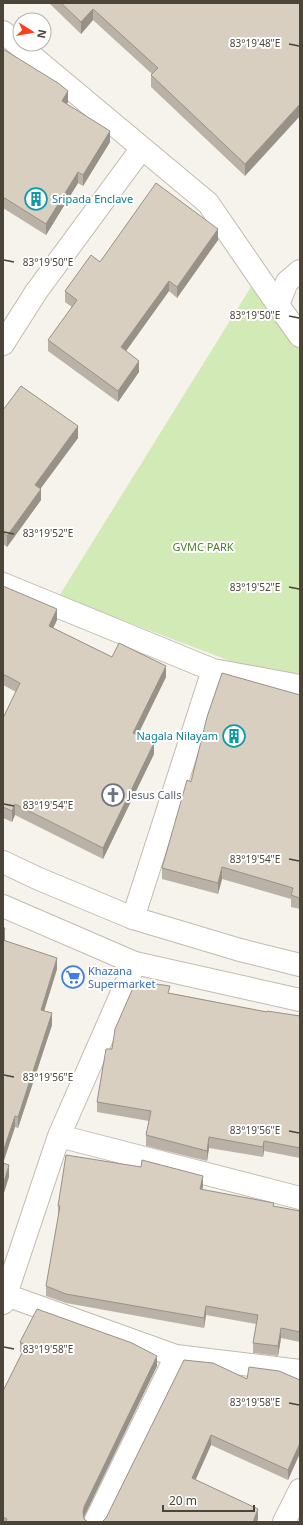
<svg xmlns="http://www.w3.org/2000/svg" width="303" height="1525" font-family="'Noto Sans',sans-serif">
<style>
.green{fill:#d2eab5}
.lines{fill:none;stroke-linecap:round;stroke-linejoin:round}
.minor-casing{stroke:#c2bbae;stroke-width:24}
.tertiary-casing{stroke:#c2bbae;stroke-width:24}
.minor{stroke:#fff;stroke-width:22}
.tertiary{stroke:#fff;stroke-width:22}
.wall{fill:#bab2a6}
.shaded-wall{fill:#979187}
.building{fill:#d8cfc1;stroke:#979187}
.ticks{fill:none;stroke:#4b4439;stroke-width:1.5}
.labels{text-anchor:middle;stroke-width:4;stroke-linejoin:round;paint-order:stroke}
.culture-label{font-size:11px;fill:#0d838f;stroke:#fff;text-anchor:start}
.park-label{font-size:11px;fill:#4a7f2a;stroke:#fff}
.worship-label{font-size:11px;fill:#5b616d;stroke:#fff;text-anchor:start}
.shop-label{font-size:11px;fill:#366cbe;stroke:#fff;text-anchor:start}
.ticks-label{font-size:10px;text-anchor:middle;fill:#4b4439;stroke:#fff;stroke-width:4;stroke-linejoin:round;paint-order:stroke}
</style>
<rect width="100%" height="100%" fill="#f6f3ec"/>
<!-- green -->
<path class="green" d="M254,282L300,348V677L238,664L59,596Z"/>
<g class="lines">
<!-- minor casing -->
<g class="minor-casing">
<path id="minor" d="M3,32L208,203L278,305
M300,271L287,282L278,305L300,336
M3,344L36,292L142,148
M3,584L213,670L300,686
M133,918L213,670
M59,1136L300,1198
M6,1295L176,1356
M3,1303L59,1136L135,963
M95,1522L176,1356L300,1371
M284,1522L300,1490"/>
</g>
<!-- tertiary casing -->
<g class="tertiary-casing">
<path id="tertiary" d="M3,862L39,879L133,918L240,950L300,965
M3,906L135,963L300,1000"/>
</g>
<!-- minor -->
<use href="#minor" class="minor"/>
<!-- tertiary -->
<use href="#tertiary" class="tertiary"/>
</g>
<!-- wall -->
<path class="wall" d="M49,3H300L245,176L151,87V75L152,74L93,20L81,34Z
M3,49L68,102L67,104L110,142L83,186L78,183L46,235L3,208Z
M218,240L177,298L169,291L126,351L139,372L118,402L48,351V340L72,307L65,302V291L100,262Z
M3,410L78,438L41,488V500L7,547L3,544Z
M3,586L57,620L53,628L112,657L166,677L138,735L154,754L103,859L15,815L12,822L3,818V718L16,692L3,685Z
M300,695V909L291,907V899L222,879L218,894L162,879V868L191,782Z
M3,928L5,940L57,969L44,1011L52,1025L18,1128L15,1127L3,1163Z
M170,993L267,1012L300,1016V1158L264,1151L263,1157L209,1148L207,1161L146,1146V1135L149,1121L97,1112V1102L112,1049Z
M203,1186L202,1190L274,1206L300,1211V1342L281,1338L278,1356L253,1353V1343L256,1324L206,1315L204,1328L66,1303L46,1296V1286L59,1216H58V1206Z
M20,1342L157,1366L84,1516V1519L88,1522H3V1391L22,1353L20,1352Z
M247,1379L300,1380V1453L288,1480L211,1445L195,1480L258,1519L102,1522Z"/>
<!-- shaded-wall -->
<path class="shaded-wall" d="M93,9V20L81,34V22Z
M68,91V102L62,112V101Z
M300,104V116L245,176V164Z
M110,131V142L83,186V175Z
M78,172V183L46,235V224Z
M218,229V240L177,298V287Z
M169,281V291L121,358V347Z
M139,361V372L118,402V391Z
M78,426V438L35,496V485Z
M41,489V500L7,547V536Z
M57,609V620L49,637V626Z
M166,666V677L133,744V733Z
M154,743V754L103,859V848Z
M15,804V815L12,822V811Z
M222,867V879L218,894V883Z
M5,928V940L3,945V934Z
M57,958V969L41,1021V1010Z
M52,1013V1025L18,1128V1117Z
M15,1116V1127L3,1163V1152Z
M209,1137V1148L207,1161V1151Z
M264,1141V1151L263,1157V1147Z
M9,1165V1177L3,1196V1185Z
M203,1176V1186L200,1199V1189Z
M206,1306V1315L204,1328V1318Z
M281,1328V1338L278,1356V1346Z
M157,1356V1366L84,1517L83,1512L84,1507Z
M211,1435V1445L192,1488V1478Z
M300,1443V1453L288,1480V1470Z
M258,1509V1519L257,1522H253Z"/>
<!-- building -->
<path class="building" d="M61,3H300V104L245,164L151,75L158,68L93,9L81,22Z
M3,49L58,83L68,91L62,101L110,131L83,175L78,172L46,224L3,197Z
M156,183L218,229L177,287L169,281L121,347L139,361L118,391L48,340L77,300L65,291L91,255L100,262Z
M21,386L78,426L35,485L41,489L7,536L3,532V410Z
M3,586L57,609L49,626L112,657L119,643L166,666L133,733L154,743L103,848L15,804L12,811L3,807V718L20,683L3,674Z
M222,673L300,695V898L291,895L293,888L222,867L218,883L162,868L187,780L191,782L207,717Z
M3,928H5L3,934Z
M3,940L57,958L41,1010L52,1013L18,1117L15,1116L3,1152Z
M136,981L170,986L168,993L267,1012V1011L300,1016V1148L264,1141L263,1147L209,1137L207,1151L146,1135L151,1111L97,1102L106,1049H112L115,1029Z
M66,1155L141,1167L142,1160L203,1176L200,1189L274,1203L273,1206L300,1211V1332L281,1328L278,1346L253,1343L258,1315L206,1306L204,1318L66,1294L46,1286L60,1206H58Z
M3,1163L9,1165L3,1185Z
M37,1309L132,1343L157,1356L84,1507L83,1512L84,1519L88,1522H6L7,1519L3,1517V1391L26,1345L20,1342Z
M184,1360L213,1363L247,1379L249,1367L279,1371L300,1380V1443L288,1470L211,1435L192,1478L258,1509L253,1522H102L106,1518Z"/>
<!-- ticks -->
<path class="ticks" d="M289,44L299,46M4,260L14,262M289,316L299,318M4,532L14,534M289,587L299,589M4,804L14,806M289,859L299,861M4,1075L14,1077M289,1131L299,1133M4,1347L14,1349M289,1403L299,1405"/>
<!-- icons -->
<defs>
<g id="building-ring" transform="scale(1.15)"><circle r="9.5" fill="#fff" stroke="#0f9aa8" stroke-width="1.5"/><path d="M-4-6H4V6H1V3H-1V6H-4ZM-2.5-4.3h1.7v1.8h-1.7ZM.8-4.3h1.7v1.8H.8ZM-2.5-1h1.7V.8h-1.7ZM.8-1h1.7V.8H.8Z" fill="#0f9aa8"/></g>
<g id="church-ring" transform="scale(1.15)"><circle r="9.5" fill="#fff" stroke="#6b7280" stroke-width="1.5"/><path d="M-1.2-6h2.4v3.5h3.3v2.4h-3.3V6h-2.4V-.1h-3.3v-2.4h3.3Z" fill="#6b7280"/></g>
<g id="supermarket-ring" transform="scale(1.15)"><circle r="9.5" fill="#fff" stroke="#3f7fe0" stroke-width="1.5"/><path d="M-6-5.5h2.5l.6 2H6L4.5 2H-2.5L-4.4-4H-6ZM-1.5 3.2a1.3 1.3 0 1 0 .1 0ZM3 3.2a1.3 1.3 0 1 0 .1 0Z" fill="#3f7fe0"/></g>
</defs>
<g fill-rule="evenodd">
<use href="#building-ring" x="36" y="199"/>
<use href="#building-ring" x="234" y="736"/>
<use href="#church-ring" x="113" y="795"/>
<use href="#supermarket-ring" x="73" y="977"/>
</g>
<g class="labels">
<!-- culture labels -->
<g class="culture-label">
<text x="52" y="203">Sripada Enclave</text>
<text x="218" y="740" text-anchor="end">Nagala Nilayam</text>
</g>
<!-- park labels -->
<g class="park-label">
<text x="203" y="551">GVMC PARK</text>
</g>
<!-- worship labels -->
<g class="worship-label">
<text x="128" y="799">Jesus Calls</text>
</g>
<!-- shop labels -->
<g class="shop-label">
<text x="88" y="975">Khazana<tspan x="88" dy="13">Supermarket</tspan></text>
</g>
</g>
<g class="ticks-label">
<text x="255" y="47">83°19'48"E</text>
<text x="48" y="266">83°19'50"E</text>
<text x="255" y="319">83°19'50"E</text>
<text x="48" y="537">83°19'52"E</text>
<text x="255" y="591">83°19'52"E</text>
<text x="48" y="809">83°19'54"E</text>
<text x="255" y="863">83°19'54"E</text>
<text x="48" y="1081">83°19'56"E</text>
<text x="255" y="1134">83°19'56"E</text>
<text x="48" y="1353">83°19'58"E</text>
<text x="255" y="1406">83°19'58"E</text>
</g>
<!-- border -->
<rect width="303" height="1525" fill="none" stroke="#4b4439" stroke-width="8"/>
<!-- north arrow -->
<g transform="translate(32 32) rotate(101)"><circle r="19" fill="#ffffff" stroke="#b7b4b0"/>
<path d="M0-3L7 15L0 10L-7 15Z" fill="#fc3f1d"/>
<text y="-6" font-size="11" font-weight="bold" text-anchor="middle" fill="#4b4439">N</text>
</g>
<!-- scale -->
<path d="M163 1505v6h91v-6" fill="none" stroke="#4b4439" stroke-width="2"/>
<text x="169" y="1505" font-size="12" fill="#4b4439" stroke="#ffffff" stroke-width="3" paint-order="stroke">20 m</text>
</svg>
